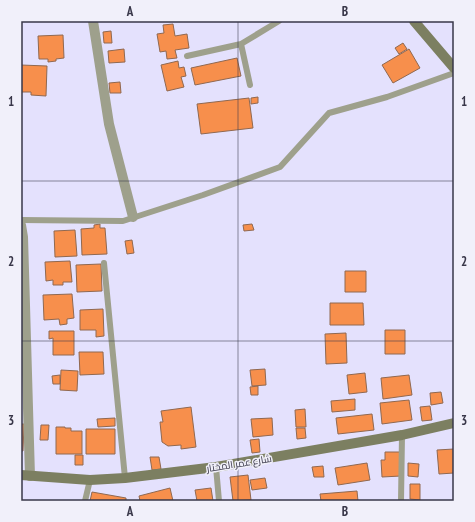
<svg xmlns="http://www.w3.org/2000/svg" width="475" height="522" font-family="'PT Sans Narrow',Cairo,sans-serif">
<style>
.building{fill:#f78f4c;stroke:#906850}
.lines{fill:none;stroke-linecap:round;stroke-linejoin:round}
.lane{stroke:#9ea08c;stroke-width:6}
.street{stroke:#9ea08c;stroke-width:10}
.secondary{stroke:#7c7f61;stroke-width:10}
.grid{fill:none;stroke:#393749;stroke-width:1;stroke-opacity:0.55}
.labels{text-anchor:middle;stroke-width:3;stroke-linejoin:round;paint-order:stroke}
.street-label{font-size:10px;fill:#393749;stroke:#f1f0fa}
.neatline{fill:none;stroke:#393749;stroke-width:1.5}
.grid-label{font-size:13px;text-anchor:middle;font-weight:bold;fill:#393749}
</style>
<rect width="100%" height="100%" fill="#e4e1fd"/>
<!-- building -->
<path class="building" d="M173,24L175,36L187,34L189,48L175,50L177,58L167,59L166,51L160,52L157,34L164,33L163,25Z
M111,31L112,43H104L103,32Z
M63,35L64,58L56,59V61L48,62V59H39L38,36Z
M403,43L407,49L399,54L395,48Z
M124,49L125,62L109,63L108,51Z
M409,49L420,68L393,83L382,65Z
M237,58L241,76L195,85L191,68Z
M178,61L179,68L184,67L186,76L181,77L184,87L167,91L161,65Z
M21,65L47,66L46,96L31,95V92H21Z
M120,82L121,93H110L109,83Z
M258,97V103L251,104V98Z
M249,98L253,128L201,134L197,104Z
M100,224V228H105L107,254L82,255L81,229L94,228V225Z
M252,224L254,230L244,231L243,225Z
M75,230L77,256L55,257L54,231Z
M132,240L134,253L127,254L125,241Z
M70,261L72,282H63V285H53V280L46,281L45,262Z
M101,264L102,291L77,292L76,265Z
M345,271H366V292H345Z
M72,294L74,318L67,319V324L60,325L59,319L44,320L43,295Z
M330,303H363L364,325H330Z
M103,309L104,336L96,337V330H80V310Z
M385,330H405V354H385Z
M49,331H74V355H53V338L49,339Z
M346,333L347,363L326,364L325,334Z
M79,352H103L104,374L80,375Z
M265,369L266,385L252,386L250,370Z
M61,370L78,371L77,391L60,390Z
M365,373L367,392L349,394L347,375Z
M60,375V384H53L52,376Z
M409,375L412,395L383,399L381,378Z
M258,386V395H251L250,387Z
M441,392L443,403L431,405L430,393Z
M355,399V410L332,412L331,401Z
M409,400L412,420L382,424L380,403Z
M430,406L432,420L422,421L420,407Z
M191,407L196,447L181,449V445L168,446L162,442L160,422H163L161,411Z
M305,409L306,427H296L295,410Z
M372,414L374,430L338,434L336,418Z
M115,418V426L98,427L97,419Z
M272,418L273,435L253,437L251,419Z
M21,424H24L23,451H21Z
M41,425H49L48,440H40Z
M56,427H65V428H71V431H82V454H56Z
M296,428H305L306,438L297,439Z
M86,429H115V454H86Z
M259,439L260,452L252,453L250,440Z
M454,449V473L439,474L437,450Z
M385,452H401V476L382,477L381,460H385Z
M75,455H83V465H75Z
M150,457H159L161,469L152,470Z
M367,463L370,480L338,485L335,468Z
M408,463L419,464L418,477L408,476Z
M323,466L324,477H314L312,467Z
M248,475L251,500L233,501L230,477Z
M265,478L267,488L252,490L250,480Z
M410,484H420V500L410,499Z
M170,488L173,501H140L139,496Z
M211,488L213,501H197L195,490Z
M357,491L358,501H321L320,494Z
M92,492L126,498V501H90Z"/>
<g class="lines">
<!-- lane -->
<path class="lane" d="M241,44L250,85
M187,56L241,44L279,21
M21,220L123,221L203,195L280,167L329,113L387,97L454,73
M104,263L125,478
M216,467L219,501
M85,501L90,480
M401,501L402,435"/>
<!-- street -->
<path class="street" d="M93,21L109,124L133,217
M21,225L23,237L30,476"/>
<!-- secondary -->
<path class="secondary" d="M414,21L454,68
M21,475L90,480L125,478L216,467L402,435L454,423"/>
</g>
<!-- grid -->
<path class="grid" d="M238,21V501M21,181H454M21,341H454"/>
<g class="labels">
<!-- street labels -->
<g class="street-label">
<text transform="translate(239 463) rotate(-9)" y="4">شارع عمر المختار</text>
</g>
</g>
<!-- border -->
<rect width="475" height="522" fill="none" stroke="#f1f0fa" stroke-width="44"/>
<rect x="22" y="22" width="431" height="478" class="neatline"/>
<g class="grid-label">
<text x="130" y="16">A</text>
<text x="345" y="16">B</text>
<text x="11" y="106">1</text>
<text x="464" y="106">1</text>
<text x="11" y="266">2</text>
<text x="464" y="266">2</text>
<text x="11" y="425">3</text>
<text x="464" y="425">3</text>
<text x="130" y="516">A</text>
<text x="345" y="516">B</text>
</g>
</svg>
